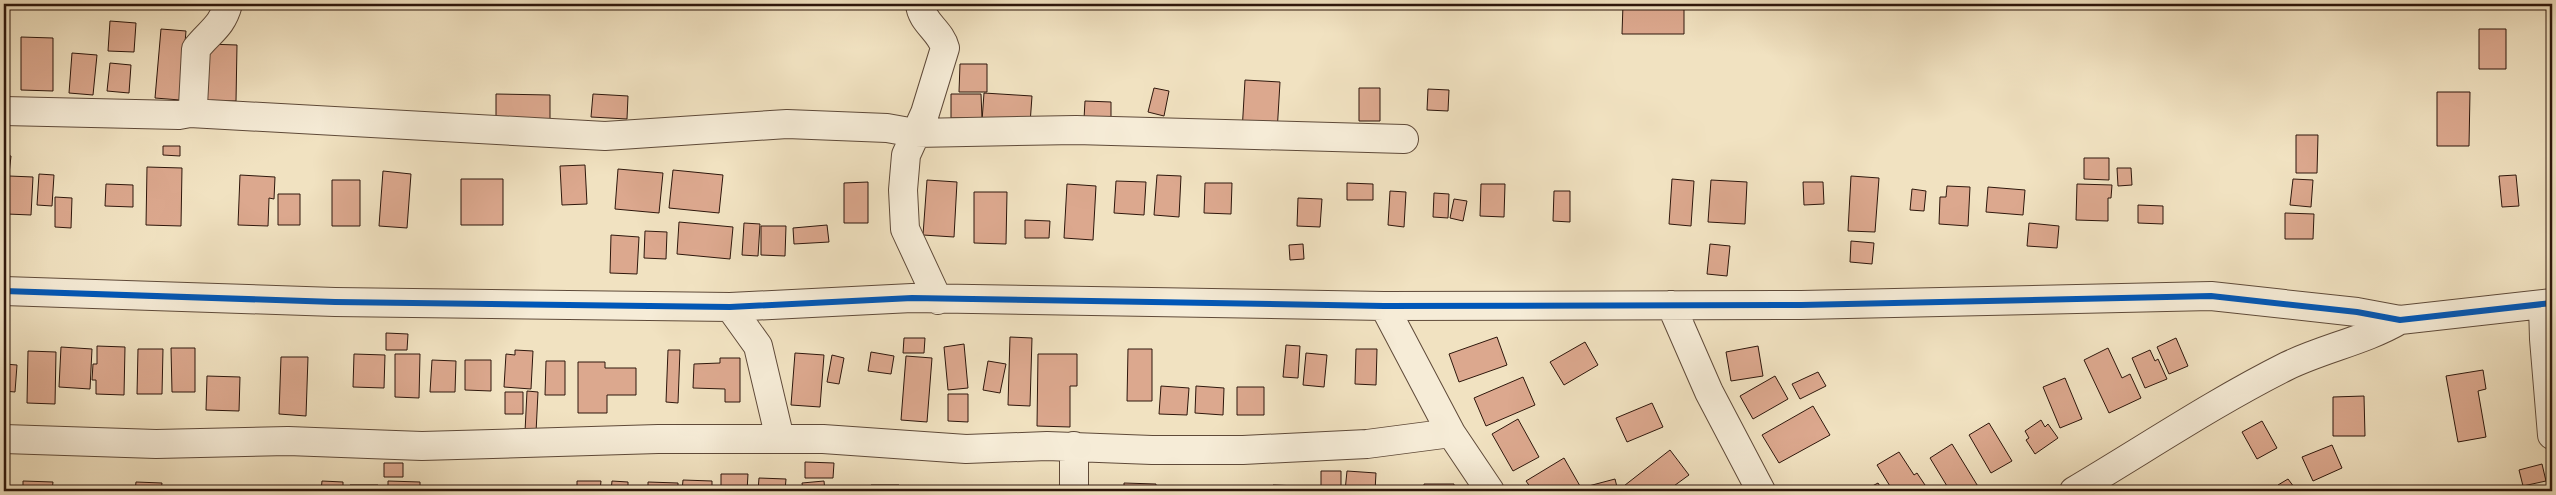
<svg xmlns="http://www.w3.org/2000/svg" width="2556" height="495" font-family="'Old Standard TT',serif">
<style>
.building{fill:#dca88e;stroke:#2e170c}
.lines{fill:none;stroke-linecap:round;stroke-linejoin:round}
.minor-casing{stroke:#5f4a39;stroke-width:30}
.minor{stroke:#f6ecd7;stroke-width:28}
.cycleway-casing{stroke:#f6ecd7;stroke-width:9}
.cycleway{stroke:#0057b8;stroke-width:6}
</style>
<rect width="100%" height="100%" fill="#f1e2c1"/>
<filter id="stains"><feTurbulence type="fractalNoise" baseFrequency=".004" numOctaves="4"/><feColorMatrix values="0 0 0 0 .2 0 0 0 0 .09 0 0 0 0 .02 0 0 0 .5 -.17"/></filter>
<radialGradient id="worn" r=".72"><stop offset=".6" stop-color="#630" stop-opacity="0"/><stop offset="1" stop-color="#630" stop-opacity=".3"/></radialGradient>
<!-- building -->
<path class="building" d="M1384,4H1442V8Z
M1623,4H1684V34H1622Z
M110,21L136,23L134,52L108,51Z
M4,25H7V85H4Z
M161,29L186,31L180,100L155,98Z
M2479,29H2506V69H2479Z
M21,37L53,38V91L21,90Z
M207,44L237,45L236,101H207Z
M72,53L97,55L93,95L69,93Z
M110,63L131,65L129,93L107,91Z
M960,64H987V92H959Z
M1245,80L1280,82L1277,133L1242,132Z
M1154,88L1169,91L1164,116L1148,112Z
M1359,88H1380V121H1359Z
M1428,89L1449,90L1448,111L1427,110Z
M2437,92H2470L2469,146H2437Z
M984,93L1032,96L1030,124L982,121Z
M496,94L550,95V124L496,123Z
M593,94L628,96L627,119L591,117Z
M951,94H981L982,118H951Z
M1085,101L1111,102V119H1084Z
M2296,135H2318L2317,173H2296Z
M163,146H180V156L163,155Z
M4,155L11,156L9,174H4Z
M2084,158H2109V180L2084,179Z
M585,165L587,204L562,205L560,166Z
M147,167L182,168L181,226L146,225Z
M2117,168H2131L2132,185L2118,186Z
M618,169L663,173L659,213L615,209Z
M673,170L723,175L719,213L669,208Z
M383,171L411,174L407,228L379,226Z
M39,174L54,175L52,206L37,205Z
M240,175L275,177L274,199L269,198L268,226L238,225Z
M1157,175L1181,176L1179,217L1154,215Z
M2516,175L2519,206L2502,207L2499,176Z
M9,176L33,177L31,215L7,214Z
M1851,176L1879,178L1875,232L1848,231Z
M461,179H503V225H461Z
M1672,179L1694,181L1691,226L1669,224Z
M2293,179L2313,180L2311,207L2290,205Z
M332,180H360V226H332Z
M927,180L957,182L954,237L923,235Z
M1711,180L1747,182L1745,224L1708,222Z
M1116,181L1146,182L1144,215L1114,213Z
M868,182V223H844V183Z
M1803,182H1823L1824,204L1804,205Z
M1205,183H1232L1231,214L1204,213Z
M1347,183L1373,184V200H1347Z
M106,184L133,185V207L105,206Z
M1067,184L1096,186L1093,240L1064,238Z
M1481,184H1505L1504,217L1480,216Z
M2077,184L2112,185L2111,198H2108V221L2076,220Z
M1947,186L1970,187L1968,226L1939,224L1940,197H1946Z
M1988,187L2025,190L2023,215L1986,212Z
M1912,189L1926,191L1924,211L1910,210Z
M1390,191L1406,192L1404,227L1388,225Z
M1554,191H1570V222L1553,221Z
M974,192H1007L1006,244L974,243Z
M1434,193L1449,194L1448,218L1433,217Z
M278,194H300V225H278Z
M55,197L72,198L71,228L55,227Z
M1298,198L1322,199L1320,227L1297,226Z
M1454,199L1467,201L1463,221L1450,218Z
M2138,205L2163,206V224L2138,223Z
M2285,213L2314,214L2313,239H2285Z
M1025,220L1050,221L1049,238H1025Z
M679,222L733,227L730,259L677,254Z
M744,223L760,224L758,256L742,255Z
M2029,223L2059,226L2057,248L2027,246Z
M827,225L829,242L794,244L793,228Z
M761,226H786L785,256L761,255Z
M645,231L667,232L666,259L644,258Z
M611,235L639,237L637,274L610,273Z
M1851,241L1874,243L1872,264L1850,262Z
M1303,244L1304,259L1290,260L1289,245Z
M1710,244L1730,246L1727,276L1707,274Z
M386,333L408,334L407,350H386Z
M1010,337L1032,338L1030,406L1008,405Z
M1497,337L1507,365L1459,382L1449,354Z
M904,338H925L924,353H903Z
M2176,338L2188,366L2169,374L2157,347Z
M1585,342L1598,365L1564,385L1550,362Z
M964,344L968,388L948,390L944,347Z
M1286,345L1300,346L1298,378L1283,377Z
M97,346L125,347L124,395L96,394V380H92L93,364H97Z
M1758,346L1763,376L1731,381L1726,352Z
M61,347L92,349L90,389L59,387Z
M171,348H195V392H172Z
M2108,348L2122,378L2130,374L2141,398L2109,413L2084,360Z
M138,349H163L162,394H137Z
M1128,349H1152V401H1127Z
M1356,349H1377L1376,385L1355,384Z
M515,350L533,351L531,389L504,387L506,354L515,355Z
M668,350H680L678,403L666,402Z
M2150,350L2155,361L2158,359L2167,379L2145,388L2132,358Z
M28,351L56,352L55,404L27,403Z
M871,352L894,356L891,374L868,371Z
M795,353L824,355L820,407L791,405Z
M1306,353L1327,355L1324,387L1303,385Z
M354,354L385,355L384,388L353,387Z
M395,354H420L419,398L395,397Z
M1038,354H1077V386H1070V427L1037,426Z
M832,355L844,358L839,384L827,382Z
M906,356L932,358L927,422L901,420Z
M281,357H308L306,416L279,414Z
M720,358H740V402H725V389L693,388L694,364L720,363Z
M432,360L456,361L455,392H430Z
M465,360H491V391L465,390Z
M546,361H565V395H545Z
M988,361L1006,364L1000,393L983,390Z
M578,362H605V368H636V395H607V413H578Z
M4,364L17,365L15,392L4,391Z
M2483,370L2486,389L2478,391L2486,437L2458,442L2446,376Z
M1818,372L1826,386L1800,399L1792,384Z
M207,376L240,377L239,411L206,410Z
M1775,376L1788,399L1753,419L1740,396Z
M1523,377L1535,405L1486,426L1474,398Z
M2065,378L2082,419L2060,428L2043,387Z
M1161,386L1189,388L1187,415L1159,414Z
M1196,386L1224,388L1223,415L1195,413Z
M1237,387H1264V415H1237Z
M527,391L538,392L536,433L525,432Z
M505,392H523V414H505Z
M948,394H968V422L948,421Z
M2364,396L2365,436H2333V397Z
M1652,403L1663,427L1627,442L1616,418Z
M1813,406L1830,435L1779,463L1762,435Z
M1518,419L1539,457L1513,471L1492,434Z
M2041,420L2045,427L2048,424L2058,438L2035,454L2026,440L2029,438L2025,431Z
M2262,421L2277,448L2257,459L2242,432Z
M1989,423L2012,461L1991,473L1969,435Z
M1952,444L1979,488L1974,491H1950L1930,458Z
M2332,445L2342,468L2313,481L2302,457Z
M1670,450L1689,475L1667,491H1621L1620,489Z
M1899,452L1914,475L1917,473L1929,491H1893L1877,465Z
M1564,458L1580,486L1571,491H1533L1526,481Z
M805,462L834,463L833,478H805Z
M384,463H403V477H384Z
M2542,464L2546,481L2523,486L2519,470Z
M1321,471H1341V491H1321Z
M1347,471L1376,473L1375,491H1345Z
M721,474H748L747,491H721Z
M759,478L786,479L785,491H758Z
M1615,479L1618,491H1582L1581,488Z
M2288,479L2297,491H2282L2278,485Z
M683,480L712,481V491H682Z
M23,481L53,482L52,491H23Z
M322,481L343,482V491H321Z
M388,481L420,482V491H388Z
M577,481H601L600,491H577Z
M612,481L628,482V491H611Z
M824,481L825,491H803L802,483Z
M136,482L162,483L161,491H135Z
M648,482L678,483V491H648Z
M1124,483L1156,484V491H1124Z
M1878,483L1883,491H1863Z
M1424,484H1454V491H1424Z
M350,485H378V491H351Z
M871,485H899V491H871Z
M1273,485L1300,486V491H1273Z
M430,486L454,487V491H430Z
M99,487L129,489V491H99Z"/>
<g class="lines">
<!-- minor casing -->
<g class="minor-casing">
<path id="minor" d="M920,4C921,22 941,31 945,48L925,113L906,155L903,190L905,229L938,300
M4,111L179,115L190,113L193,106L196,49C209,32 222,27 228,4
M190,113L605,136L787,124L887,128L915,133L1076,130L1404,139
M4,291L335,302L730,307L912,298L1384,306L1801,305L2211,296L2357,312L2400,320L2552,303
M1671,305L1709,392L1761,491
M2543,305L2544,339L2552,435
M1384,306L1451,433L1490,491
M730,307L758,346L780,439
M4,439L156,444L288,441L422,446L658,439H823L966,449L1047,446L1152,450H1243L1367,444L1451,433
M1074,446V491
M2074,491C2145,449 2213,403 2287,366C2324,348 2364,341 2400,320"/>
</g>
<!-- minor -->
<use href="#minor" class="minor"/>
<!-- cycleway casing -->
<g class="cycleway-casing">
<path id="cycleway" d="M4,291L335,302L730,307L912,298L1384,306L1801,305L2211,296L2357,312L2400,320L2552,303"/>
</g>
<!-- cycleway -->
<use href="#cycleway" class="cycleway"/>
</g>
<!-- margin -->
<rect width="2556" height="495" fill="none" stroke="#f1e2c1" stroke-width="20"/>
<rect x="5" y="5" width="2546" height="485" fill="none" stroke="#2e170c" stroke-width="2.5"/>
<rect x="10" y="10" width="2536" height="475" fill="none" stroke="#2e170c"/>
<rect width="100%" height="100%" filter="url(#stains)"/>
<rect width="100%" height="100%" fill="url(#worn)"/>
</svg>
